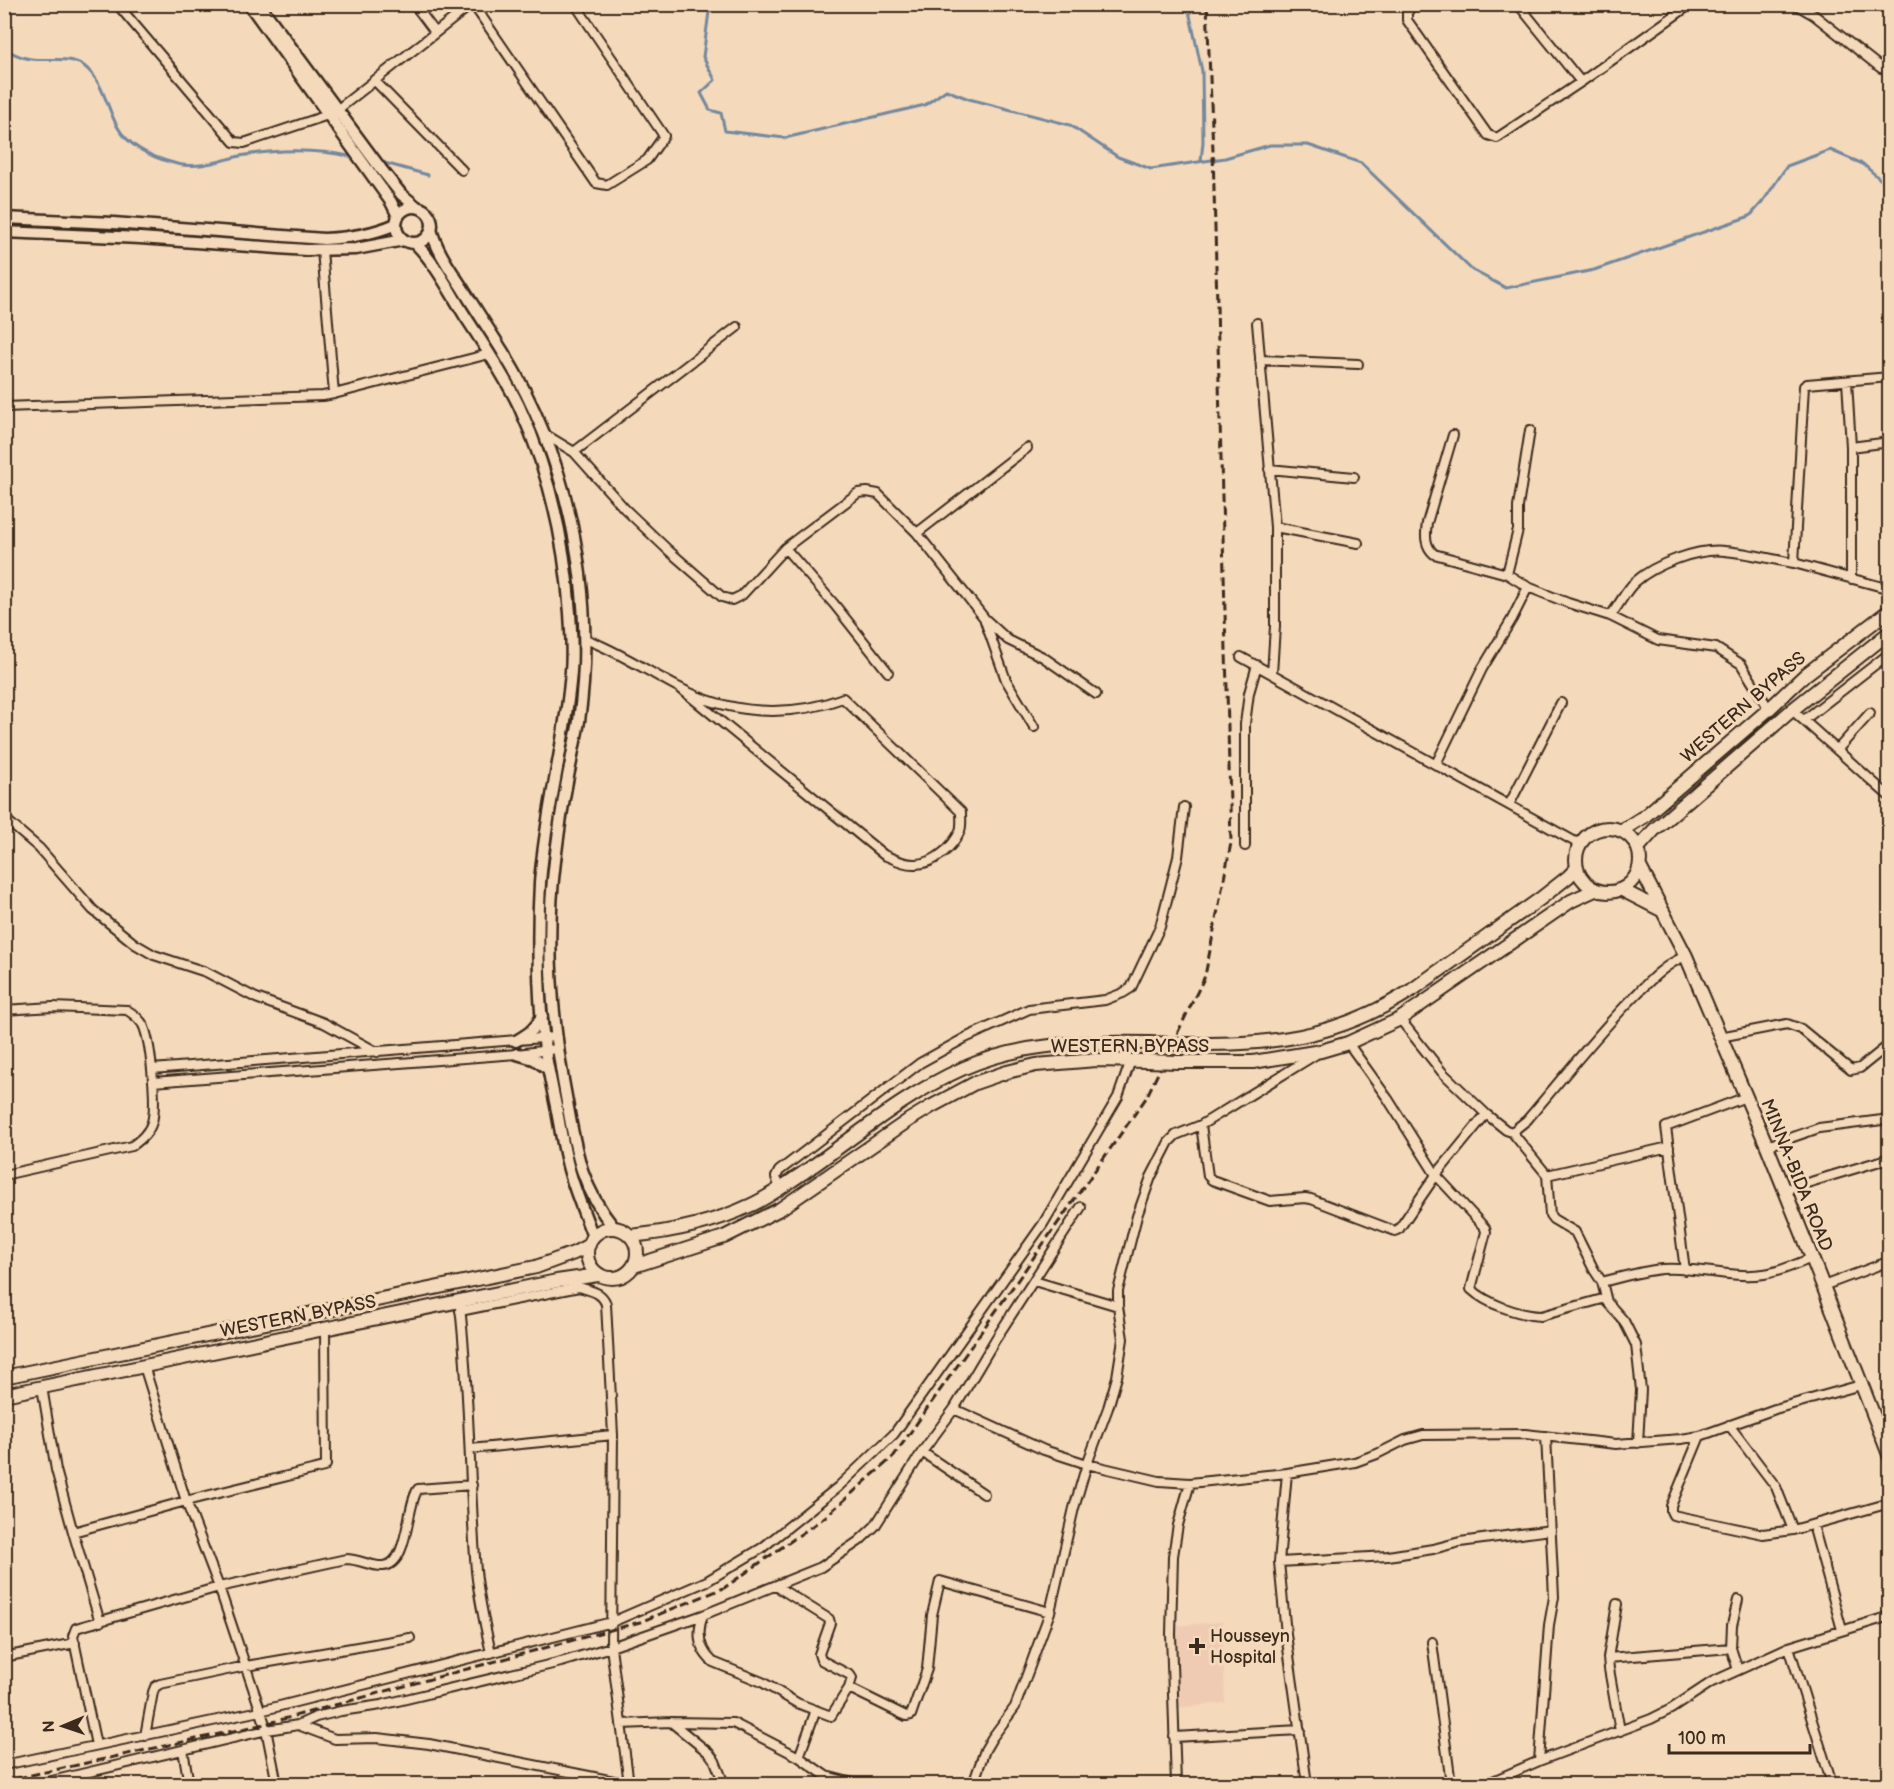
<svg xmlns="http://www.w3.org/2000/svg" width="1894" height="1789" font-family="'Balsamiq Sans',sans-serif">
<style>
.built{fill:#efcbb4}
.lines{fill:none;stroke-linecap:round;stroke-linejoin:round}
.stream{stroke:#73889e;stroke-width:3}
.street-casing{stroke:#3b2a1e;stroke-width:12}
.secondary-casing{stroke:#3b2a1e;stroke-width:15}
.primary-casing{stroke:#3b2a1e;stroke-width:16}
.street{stroke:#f4d9bb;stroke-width:8}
.secondary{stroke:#f4d9bb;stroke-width:10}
.primary{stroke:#f4d9bb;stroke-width:12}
.rail{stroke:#3b2a1e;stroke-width:3;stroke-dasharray:9 4.5;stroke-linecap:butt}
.primary-bridge-casing{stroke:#3b2a1e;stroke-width:16;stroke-linecap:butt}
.primary-bridge{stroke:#f4d9bb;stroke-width:12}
.poi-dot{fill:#3b2a1e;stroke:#f4d9bb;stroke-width:2}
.labels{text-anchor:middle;stroke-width:6;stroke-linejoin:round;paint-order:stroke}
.street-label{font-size:18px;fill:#3b2a1e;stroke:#f4d9bb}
.poi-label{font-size:18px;fill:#3b2a1e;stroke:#f4d9bb;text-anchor:start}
</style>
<rect width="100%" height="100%" fill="#f4d9bb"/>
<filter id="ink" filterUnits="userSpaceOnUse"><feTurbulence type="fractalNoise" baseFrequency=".0167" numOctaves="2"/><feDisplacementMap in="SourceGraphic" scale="12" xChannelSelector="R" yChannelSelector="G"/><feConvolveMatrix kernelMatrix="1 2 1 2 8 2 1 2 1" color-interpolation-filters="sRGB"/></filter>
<g filter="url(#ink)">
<!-- built -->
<path class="built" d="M1222,1622L1225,1703L1173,1708L1171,1626Z"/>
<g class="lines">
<!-- stream -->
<path class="stream" d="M710,4L703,57L715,80L701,93L710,110L721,113L725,131L785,138L925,105L946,90L969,99L1070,125L1118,157L1151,169L1225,158L1270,145H1308L1361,163L1472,270L1506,288L1594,270L1750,216L1764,200L1787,166L1830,150L1863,164L1890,188
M1186,4L1189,11L1202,71L1203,142L1201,161
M4,49C11,52 18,56 26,58C44,63 68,54 84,66C103,81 106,105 117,126C129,148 153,158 177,164C199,169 219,161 240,156C278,149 316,149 354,157
M381,162L428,175"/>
<!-- street casing -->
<g class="street-casing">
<path id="street" d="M117,4L234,142L244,143L328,115
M414,4L435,32
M473,4L596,183L607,185L647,160L664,136L575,4
M1413,4L1407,13V20L1488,135L1497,138L1581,82L1691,4
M1518,4L1581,82
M1795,4L1814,15L1881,68L1890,70
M374,80L462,170
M337,110L472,4
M322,250L334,394
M1257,323L1275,527V626L1272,674
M1260,360L1358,364
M1890,377L1807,384L1804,386L1794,563L1890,589
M1847,381L1851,447V579
M4,407L323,396L334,394L489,354
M546,435L574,452L625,509L668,550L722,597L732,600L742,595L785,548L858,493L867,492L878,494L917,533L985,619L1008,640L1043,657L1096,694
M1453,435L1427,523C1425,536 1425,546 1434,554L1507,574L1528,587L1568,603L1610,616L1658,640L1716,648L1741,664L1769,709
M1851,447L1890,442
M574,452L737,327
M1269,469L1354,477
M1275,527L1358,543
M917,533L1027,448
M785,548L834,604L888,672
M1507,574L1518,530V507L1530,430
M1610,616C1619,606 1625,591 1635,582C1655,564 1698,548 1725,551C1748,553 1771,559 1794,563
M985,621L1006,680L1034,727
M585,639C618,651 647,671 678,687C730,715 790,718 843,698L961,812C961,818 962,826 960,831C953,847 934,864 916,864C905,865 894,859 884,855L680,688
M1241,657L1581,845
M1792,710L1890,797
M1804,720L1890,653
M1837,750L1870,713
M1436,764L1482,669L1512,619L1528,587
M1509,805L1561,703
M4,818L39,848L93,910L135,944L154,955L206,972L256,998L324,1023L377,1052
M1245,846V724L1249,693L1257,665
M4,1010L53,1007L127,1010C135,1015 143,1021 145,1030C151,1048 157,1104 152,1122C149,1133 140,1140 132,1146L4,1175
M1400,1019L1442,1072L1486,1114L1506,1130L1512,1132L1547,1175L1550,1215L1553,1219L1575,1232L1594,1270L1602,1282C1622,1277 1642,1271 1662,1269C1695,1266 1730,1279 1764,1274C1780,1272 1796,1264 1812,1258
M1720,1037L1787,1024L1801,1029L1851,1070L1860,1068L1890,1044
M1348,1043L1388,1099L1436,1175L1485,1228L1486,1232L1471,1289C1487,1304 1519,1315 1541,1316L1606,1298
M152,1069L556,1037
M153,1082L517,1054L557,1049
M1201,1125L1208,1176L1212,1180L1270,1201L1305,1198L1311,1199L1395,1231L1399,1229L1436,1175L1486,1114
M1512,1132L1527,1120C1560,1081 1591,1042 1626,1005C1644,987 1662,965 1686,956
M1767,1146L1819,1128L1890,1119
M1547,1175L1669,1147
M780,1189L776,1177L779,1171L920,1063L965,1038L1029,1009L1105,1000L1123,993L1131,988L1160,927L1178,857L1184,807
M1784,1190L1890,1158
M1685,1270L1666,1127L1746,1097
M1034,1281L1118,1306
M1602,1282L1607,1302L1624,1321L1636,1345L1641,1390L1638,1443
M1823,1286L1890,1261
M460,1307C470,1394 469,1483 476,1571C479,1599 485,1626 491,1653
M460,1311L579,1287C591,1291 602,1292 606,1304L613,1435L611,1647L629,1784
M144,1366L186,1501L219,1587L265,1724L277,1784
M42,1387L56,1470L73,1532L100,1622
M954,1409L1044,1450L1087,1464L1159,1481L1190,1483L1287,1473L1355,1462L1377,1454L1405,1440L1423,1435L1525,1434L1616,1444L1681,1439L1700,1436L1775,1409L1861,1385
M1729,1425L1776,1487L1793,1530
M1700,1436L1671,1506V1511L1673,1515L1763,1534L1793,1530L1890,1503
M470,1449L613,1435
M922,1452L984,1494
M1287,1473L1279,1562L1286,1634L1307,1784
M1813,1525L1842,1630
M73,1532L186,1501L324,1467L326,1465L325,1329
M1279,1562L1388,1556L1433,1549L1460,1542L1551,1530
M1738,1600L1732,1625L1731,1648L1738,1670
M1617,1604L1608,1658L1609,1669L1620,1731
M703,1615C697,1632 698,1649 713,1662L762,1682L797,1703L831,1716L849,1688L852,1678L850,1675L821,1660L819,1654L830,1623L829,1619L776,1586
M1432,1642L1451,1784
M1789,1647L1832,1784
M9,1656L75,1643
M1608,1658L1731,1648
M849,1688L906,1716L911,1715L927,1669L932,1615L940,1581L1050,1612
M671,1722L709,1753L715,1761L724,1784
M621,1724L671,1722L733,1723L799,1757L826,1776L857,1784
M298,1725L316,1717L341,1711L381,1705L561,1662L611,1647L703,1615L821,1567L859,1541L875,1526L922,1452L954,1409L995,1340L1081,1207
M145,1736L153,1692L155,1687L160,1684L246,1666L410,1638
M1174,1737L1300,1730
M96,1745L73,1636L76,1628L219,1587L346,1559C359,1559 372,1567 383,1566C409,1565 406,1506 418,1489L472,1485
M183,1750L189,1784
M799,1757L816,1710
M1539,1761L1549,1625L1554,1597L1546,1436
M4,1765L260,1711L612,1622L707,1581L762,1548L838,1487L894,1434L1043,1224L1118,1097L1131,1060
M39,1784L267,1730L298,1725L335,1739L377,1738L429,1744L629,1784
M973,1784L985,1750L992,1738L1015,1707L1050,1612L1074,1508L1087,1464L1108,1408L1117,1377L1123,1339L1118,1306V1291L1137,1216L1151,1177L1169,1142L1176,1135L1201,1125L1315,1055
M1176,1784L1171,1634L1173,1556L1178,1525L1190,1483
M1486,1784L1539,1761L1651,1719L1671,1709L1712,1682L1789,1647L1890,1616"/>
</g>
<!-- secondary casing -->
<g class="secondary-casing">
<path id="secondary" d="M249,4L391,202L398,216
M259,4L381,169L401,194L417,207
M396 225a18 18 0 1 1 36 0a18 18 0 1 1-36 0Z
M4,218L113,223L324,239C349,238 373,234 396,224
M431,229C437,252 451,270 463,289C476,310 490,331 503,352C544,419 570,495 580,574C586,622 586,672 579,721C577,734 573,748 571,762C564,794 559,828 555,861C545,940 552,1024 567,1102C576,1152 581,1187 614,1228
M4,232L140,238L306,250L356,249L404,240
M415,243C436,264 450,292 465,316C484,345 504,375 519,406C549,471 565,542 570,613C571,632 573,652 571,671C566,742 545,811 540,883C537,934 538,998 545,1050C548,1070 553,1091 557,1111C561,1132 564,1153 570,1173C576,1194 585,1215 593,1237
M516,1041C528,1034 536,1029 542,1016
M517,1054L534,1059L548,1069"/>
</g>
<!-- primary casing -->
<g class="primary-casing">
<path id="primary" d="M1576 860a32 32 0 1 1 64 0a32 32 0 1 1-64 0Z
M1621,831L1645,816L1769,709L1805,675L1890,610
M1638,848L1654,830L1792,710L1890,632
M1640,867L1686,956L1767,1146L1812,1258L1890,1457
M1622,890L1661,910
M1179,1044C1269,1045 1334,1040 1412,990L1540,899L1568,877L1577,868
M1178,1062H1253L1321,1051L1348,1043L1400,1019L1571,901L1595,890
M587 1253a25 25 0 1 1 50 0a25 25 0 1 1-50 0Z
M630,1236C671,1232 711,1224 749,1206C768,1198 786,1184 803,1173C856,1136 905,1094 964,1068C1023,1042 1084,1042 1148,1043
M634,1266L724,1237L780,1209L909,1120L932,1106L975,1083L1007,1072L1036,1065L1096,1060L1146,1061
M4,1377L536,1267L574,1253L589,1245
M4,1395L557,1281L598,1275"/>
</g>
<!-- street -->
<use href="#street" class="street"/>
<!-- secondary -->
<use href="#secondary" class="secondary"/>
<!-- primary -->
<use href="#primary" class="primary"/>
<!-- rail -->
<path class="rail" d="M4,1781L265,1724L640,1622L724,1588L825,1517L893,1457L1146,1098L1205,976L1231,843L1213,151L1207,4"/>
<!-- primary-bridge casing -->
<g class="primary-bridge-casing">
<path id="primary-bridge" d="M1148,1043L1179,1044
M1146,1061L1178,1062"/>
</g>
<!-- primary-bridge -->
<use href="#primary-bridge" class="primary-bridge"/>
</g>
</g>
<!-- markers -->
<path class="poi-dot" d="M1194 1637h6v6h6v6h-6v6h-6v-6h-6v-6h6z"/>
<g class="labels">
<!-- street labels -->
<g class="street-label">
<text transform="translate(1743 707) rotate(-41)" y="6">WESTERN BYPASS</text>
<text x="1130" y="1052">WESTERN BYPASS</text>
<text transform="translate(1797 1175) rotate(68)" y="6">MINNA-BIDA ROAD</text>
<text transform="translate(298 1316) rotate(-11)" y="6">WESTERN BYPASS</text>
</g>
<!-- poi labels -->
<g class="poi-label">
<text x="1210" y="1642">Housseyn<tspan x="1210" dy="21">Hospital</tspan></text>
</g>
</g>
<!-- margin -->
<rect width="1894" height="1789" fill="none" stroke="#f4d9bb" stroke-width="24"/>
<rect x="12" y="12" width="1870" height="1765" fill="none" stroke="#3b2a1e" stroke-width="2" filter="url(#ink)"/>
<!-- north arrow -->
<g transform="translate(63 1726) rotate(268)" stroke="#f4d9bb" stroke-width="4.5" paint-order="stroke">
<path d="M0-4.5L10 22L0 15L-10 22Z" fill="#3b2a1e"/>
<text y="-9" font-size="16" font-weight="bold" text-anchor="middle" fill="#3b2a1e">N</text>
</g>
<!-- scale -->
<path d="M1669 1744v9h141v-9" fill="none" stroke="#3b2a1e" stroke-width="3"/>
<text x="1678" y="1744" font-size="18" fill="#3b2a1e" stroke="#f4d9bb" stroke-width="4.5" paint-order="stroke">100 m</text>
</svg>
